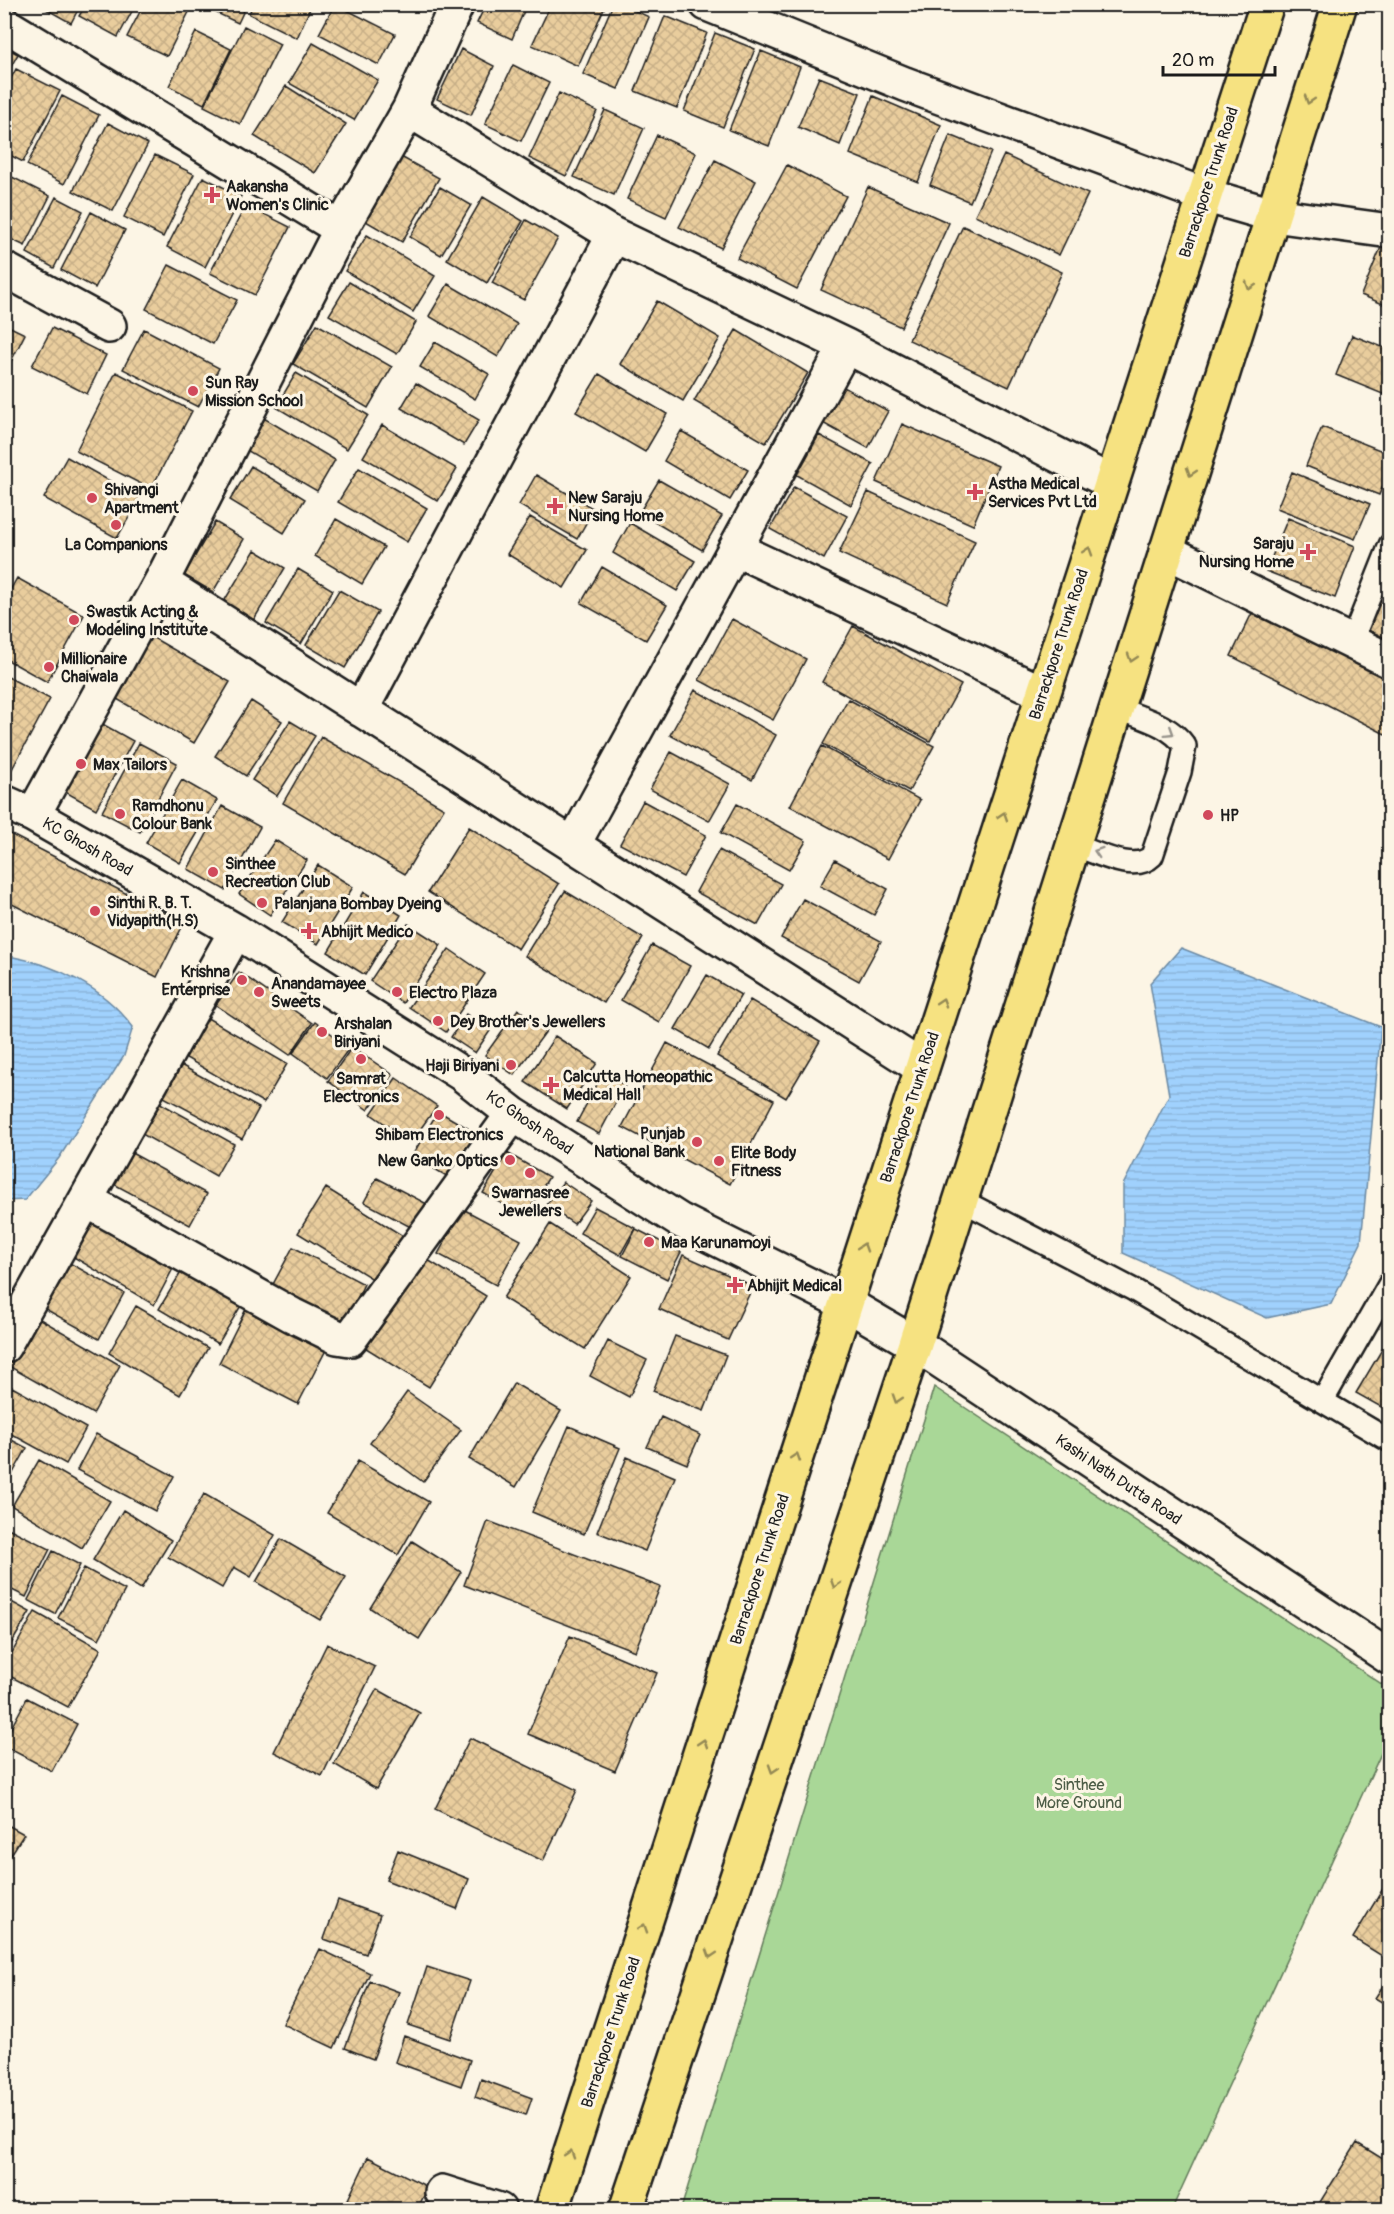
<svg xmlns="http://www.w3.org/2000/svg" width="1394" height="2214" font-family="Pangolin,sans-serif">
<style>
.park{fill:#a9d797;stroke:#627a5a;stroke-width:1.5}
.water{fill:url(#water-rules);stroke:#6b89a3;stroke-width:1.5}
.building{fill:url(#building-cross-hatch);stroke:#1c1c1c;stroke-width:1.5}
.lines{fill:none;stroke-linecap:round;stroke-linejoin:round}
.lane-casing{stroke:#1c1c1c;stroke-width:26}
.street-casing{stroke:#1c1c1c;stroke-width:38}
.primary-casing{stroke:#1c1c1c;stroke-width:38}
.lane{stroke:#fcf5e5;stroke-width:21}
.street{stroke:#fcf5e5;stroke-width:33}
.primary{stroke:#f6e281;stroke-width:33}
.oneway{stroke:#948954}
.oneway2{stroke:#97938b}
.poi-dot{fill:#d1495b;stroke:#fcf5e5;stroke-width:2}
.labels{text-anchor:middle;stroke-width:6;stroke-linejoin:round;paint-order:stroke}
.street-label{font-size:16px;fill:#1c1c1c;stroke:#fcf5e5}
.poi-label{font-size:16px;font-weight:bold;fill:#1c1c1c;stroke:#fcf5e5;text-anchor:start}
.park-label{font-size:16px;fill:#4d5d47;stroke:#fcf5e5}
</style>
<defs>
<pattern id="water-rules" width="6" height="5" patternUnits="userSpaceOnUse" patternTransform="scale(1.5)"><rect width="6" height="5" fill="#a0d1fd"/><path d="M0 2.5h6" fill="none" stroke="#89b3d8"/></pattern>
<pattern id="building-cross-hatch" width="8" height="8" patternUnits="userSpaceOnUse" patternTransform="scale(1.5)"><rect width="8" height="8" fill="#e9cd9d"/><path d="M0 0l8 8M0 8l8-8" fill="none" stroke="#c7af87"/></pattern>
</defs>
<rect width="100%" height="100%" fill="#fcf5e5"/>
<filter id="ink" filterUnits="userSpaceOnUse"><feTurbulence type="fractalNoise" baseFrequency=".0167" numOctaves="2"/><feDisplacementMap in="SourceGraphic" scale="12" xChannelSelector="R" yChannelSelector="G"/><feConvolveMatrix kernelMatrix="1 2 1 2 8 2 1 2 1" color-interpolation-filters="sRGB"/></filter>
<g filter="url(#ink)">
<!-- park -->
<path class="park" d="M934,1387L1389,1689V1736L1172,2209H681Z"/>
<!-- water -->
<path class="water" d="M1181,948L1381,1027L1361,1243L1331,1304L1267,1318L1123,1253V1185L1169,1095L1150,983Z
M9,956C57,965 103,987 133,1027L124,1056L59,1158L25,1200L4,1201V958Z"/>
<!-- building -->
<path class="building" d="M37,4H81L71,23Z
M86,4H136L118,37L79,16Z
M144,4H193L167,56L127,37Z
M208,4H247L238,23L206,8Z
M253,4H312L297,38L249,14Z
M335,4L395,34L379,65L319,34Z
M486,4H527L512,39L477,23Z
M551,4H606L578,66L532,45Z
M613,4H621L649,17L618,89L583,74Z
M665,16L707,33L677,108L635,91Z
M244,26L280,44L240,124L204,106Z
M196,32L231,49L204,104L169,86Z
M715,33L755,49L723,127L684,111Z
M313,43L378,80L354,120L289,83Z
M4,47L18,54L4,79Z
M461,49L494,66L471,115L437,99Z
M761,51L800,67L769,146L729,130Z
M513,65L549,83L521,141L485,124Z
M16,69L60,91L23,162L4,152V91Z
M819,77L860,93L840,145L798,127Z
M286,86L346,124L315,173L254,136Z
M559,93L597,111L566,176L529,158Z
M62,96L99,115L64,184L27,165Z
M873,96L941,125L918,182L850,154Z
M605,110L644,128L614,195L574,177Z
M108,123L148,144L113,211L73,191Z
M657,135L696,153L666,217L627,199Z
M950,135L991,152L970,202L930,185Z
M155,155L194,174L163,237L124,217Z
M1004,155L1088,194L1059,255L975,215Z
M401,157L439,178L402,242L364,220Z
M715,160L756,181L721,248L679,227Z
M787,165L846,196L797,289L737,258Z
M4,173L50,196L25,246L4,236Z
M203,177L241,196L205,267L167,247Z
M440,187L471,205L441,255L410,237Z
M868,187L949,223L901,327L821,290Z
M56,197L83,211L54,268L27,253Z
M483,197L523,221L487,283L447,259Z
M246,205L290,227L255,295L210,273Z
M91,212L125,230L95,288L61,270Z
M526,220L558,238L524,300L492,283Z
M963,226L1062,272L1009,387L909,340Z
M367,235L435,276L413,312L345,271Z
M1384,240L1390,243V307L1361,295Z
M169,265L237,300L213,344L146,309Z
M349,282L416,322L397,354L329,315Z
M448,284L517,324L498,357L429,316Z
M657,301L720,338L683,401L620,364Z
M4,324L25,334L4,375Z
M317,324L392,367L368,408L293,364Z
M52,328L106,355L87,394L32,366Z
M144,329L219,368L198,407L123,369Z
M736,330L808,373L766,443L694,401Z
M1352,335L1390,350V397L1336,375Z
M435,342L489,374L475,399L420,367Z
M116,372L192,411L151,489L76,451Z
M296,373L368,415L347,449L276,407Z
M599,374L667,414L645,452L576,412Z
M416,383L479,420L464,445L401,408Z
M840,385L888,411L868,448L819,421Z
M262,417L335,460L317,491L243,448Z
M902,424L998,466L973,525L876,482Z
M382,425L457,469L438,501L363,457Z
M1322,427L1390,454V469L1379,495L1306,466Z
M681,431L748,470L730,500L664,461Z
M819,435L873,464L851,505L797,475Z
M67,457L140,498L117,538L44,498Z
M251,466L305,499L284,533L230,500Z
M359,468L427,508L407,542L338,502Z
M1292,472L1370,504L1355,539L1277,508Z
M536,475L594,509L577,539L519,505Z
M659,480L722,516L702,550L639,513Z
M794,487L847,516L824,559L770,529Z
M868,492L975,541L947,603L839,553Z
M530,517L587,550L564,588L507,554Z
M1288,518L1355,546L1335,598L1266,571Z
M336,519L384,547L362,584L315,556Z
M215,522L244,539L213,592L184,575Z
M630,523L695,561L677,591L613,553Z
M255,550L285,568L253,621L223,603Z
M602,567L667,605L646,640L581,603Z
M298,569L333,590L301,644L266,623Z
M1390,572V640L1365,629Z
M17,578L84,615L47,682L4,658V601Z
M339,590L378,612L345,668L306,645Z
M1256,605L1390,673L1389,736L1231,656Z
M732,619L806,659L773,720L699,680Z
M853,626L961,685L930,741L822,682Z
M143,632L230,682L194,743L108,694Z
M4,675L50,699L12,769L4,765Z
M695,690L776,735L752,780L670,735Z
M848,699L934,746L909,791L823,744Z
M251,701L282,721L246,776L215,756Z
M97,721L133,741L96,809L60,789Z
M290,721L315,736L277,796L252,780Z
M321,737L444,808L405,874L283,803Z
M139,743L177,763L140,832L102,812Z
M822,746L920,800L888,859L790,806Z
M671,752L730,784L709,821L650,789Z
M182,780L217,800L180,863L146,843Z
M643,801L706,835L683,877L620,844Z
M737,804L806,841L789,870L721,833Z
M222,806L260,827L225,890L188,869Z
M469,827L559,884L518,949L428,892Z
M4,831L184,923L157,977L4,900Z
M275,840L307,860L270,915L239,894Z
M719,850L781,884L758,925L696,892Z
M835,860L888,889L874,915L820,886Z
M318,865L353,887L318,944L282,922Z
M565,891L643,938L604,1003L525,956Z
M364,892L401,915L365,975L328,952Z
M803,899L881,941L859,981L781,938Z
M408,924L441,945L403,1003L370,981Z
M652,945L690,966L659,1022L621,1000Z
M449,949L485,974L446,1032L409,1007Z
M239,972L312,1023L290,1055L216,1005Z
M707,975L741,995L709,1049L675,1029Z
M750,1000L820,1041L786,1098L717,1056Z
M518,1009L547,1030L514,1075L485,1055Z
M197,1012L287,1064L264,1103L174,1051Z
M466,1014L490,1031L475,1053L451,1037Z
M315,1022L350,1047L327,1078L293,1053Z
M555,1036L597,1063L567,1109L525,1082Z
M667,1043L774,1100L730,1184L622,1127Z
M352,1047L393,1075L368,1110L328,1081Z
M177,1063L259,1108L242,1139L160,1095Z
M603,1073L625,1085L599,1134L577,1122Z
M396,1078L437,1106L411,1142L371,1114Z
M153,1099L234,1144L216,1176L135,1130Z
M438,1111L483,1137L457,1182L412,1156Z
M126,1150L207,1194L190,1225L108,1181Z
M507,1153L549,1177L525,1217L483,1193Z
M377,1178L429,1205L416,1230L364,1202Z
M563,1182L591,1201L574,1224L546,1205Z
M326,1188L403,1236L376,1281L298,1233Z
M595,1207L635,1228L620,1255L580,1233Z
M90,1209L179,1257L154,1305L67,1253Z
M463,1209L521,1240L496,1285L438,1254Z
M550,1224L631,1276L585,1349L503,1298Z
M636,1229L681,1252L667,1279L622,1256Z
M293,1247L364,1284L343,1328L271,1288Z
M683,1255L753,1286L728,1340L659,1309Z
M423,1257L486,1296L429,1387L366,1348Z
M64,1260L124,1293L99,1339L38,1305Z
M186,1264L245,1299L218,1344L159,1309Z
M248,1305L328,1346L298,1404L219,1363Z
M136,1306L208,1348L180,1395L109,1353Z
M33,1315L120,1365L93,1414L5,1364Z
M675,1336L726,1355L704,1411L653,1391Z
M1390,1336V1412L1356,1393Z
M608,1341L647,1360L629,1397L590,1376Z
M514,1383L561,1411L516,1487L469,1459Z
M12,1387L86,1428L66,1464L4,1430V1401Z
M407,1392L461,1430L423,1482L370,1443Z
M661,1417L700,1435L687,1464L647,1447Z
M569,1426L620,1448L584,1534L532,1512Z
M96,1434L174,1476L155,1511L77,1470Z
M4,1436L27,1448L4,1489Z
M627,1457L675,1477L645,1551L597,1532Z
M39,1460L110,1501L82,1548L12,1506Z
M358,1461L429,1502L398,1555L327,1513Z
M204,1494L275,1535L251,1577L234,1567L222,1588L168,1557Z
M123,1510L171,1540L141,1589L93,1560Z
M488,1521L660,1587L635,1651L464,1585Z
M4,1526L50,1549L26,1597L4,1586Z
M281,1539L346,1577L320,1620L256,1582Z
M412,1541L461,1572L419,1639L370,1608Z
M53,1551L80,1565L55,1614L28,1600Z
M84,1568L125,1590L99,1639L58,1618Z
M4,1598L30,1612L4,1656Z
M35,1612L101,1649L68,1707L4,1673V1667Z
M570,1636L657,1673L615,1771L528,1734Z
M327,1644L375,1667L322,1776L274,1752Z
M377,1689L420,1713L376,1789L334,1764Z
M27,1698L77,1724L52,1771L4,1746V1741Z
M470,1738L577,1790L543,1861L435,1809Z
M4,1823L24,1834L4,1866Z
M398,1850L469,1879L457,1909L386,1880Z
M1384,1887L1390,1890V1961L1353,1938Z
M338,1900L380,1915L366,1954L324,1939Z
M320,1949L370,1973L334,2048L283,2024Z
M427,1967L470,1981L450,2039L408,2025Z
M1390,1975V2007L1375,1998Z
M370,1981L399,1992L373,2059L345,2048Z
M404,2036L470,2060L461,2086L395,2062Z
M481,2079L532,2098L526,2115L475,2097Z
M1357,2143L1386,2161L1390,2156V2210H1315Z
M368,2157L428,2187L417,2210H343Z"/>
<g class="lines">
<!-- lane casing -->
<g class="lane-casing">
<path id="lane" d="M1351,643L1390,545
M1073,845C1094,851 1134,874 1152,856L1180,772L1185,746C1170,724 1141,718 1117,708
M961,1200L1134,1290L1390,1441
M1323,1400L1390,1283"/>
</g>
<!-- street casing -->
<g class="street-casing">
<path id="street" d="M707,4L905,84L1204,195L1273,215L1390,231
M4,24L341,229
M409,110L614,235L846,346L1110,482
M4,269L109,326
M735,549L1043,693
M1166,551L1390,661
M161,582L921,1067
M361,710L614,235
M4,802L33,815L236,931L462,1074L513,1114L679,1220L845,1303L915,1344L1390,1658
M33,815L161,582L341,229L409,110L457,4
M573,845L846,346
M86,1200L292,1315L337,1337L350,1339L513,1114
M4,1346L236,931
M442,2192L499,2210"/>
</g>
<!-- primary casing -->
<g class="primary-casing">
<path id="primary" d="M552,2210L1267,4
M626,2210L915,1344L1340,4"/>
</g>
<!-- lane -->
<use href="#lane" class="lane"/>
<!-- street -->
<use href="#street" class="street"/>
<!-- primary -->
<use href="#primary" class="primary"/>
</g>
<!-- one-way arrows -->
<defs><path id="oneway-chevron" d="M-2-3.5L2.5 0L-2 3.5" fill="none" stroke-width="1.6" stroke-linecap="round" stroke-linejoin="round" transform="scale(1.5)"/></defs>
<g class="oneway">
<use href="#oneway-chevron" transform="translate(1309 100) rotate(108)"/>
<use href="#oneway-chevron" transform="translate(1250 286) rotate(108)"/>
<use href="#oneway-chevron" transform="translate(1191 472) rotate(108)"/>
<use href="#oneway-chevron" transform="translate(1088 551) rotate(-72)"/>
<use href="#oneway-chevron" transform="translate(1132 658) rotate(108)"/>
<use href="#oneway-chevron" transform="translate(1003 816) rotate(-72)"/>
<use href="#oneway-chevron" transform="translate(942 1002) rotate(-72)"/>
<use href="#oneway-chevron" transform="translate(863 1247) rotate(-72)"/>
<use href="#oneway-chevron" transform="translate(897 1399) rotate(108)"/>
<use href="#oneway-chevron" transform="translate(796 1457) rotate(-72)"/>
<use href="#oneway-chevron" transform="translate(835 1584) rotate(108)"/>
<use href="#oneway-chevron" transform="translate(703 1743) rotate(-72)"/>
<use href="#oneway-chevron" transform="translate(773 1769) rotate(108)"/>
<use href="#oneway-chevron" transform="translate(643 1928) rotate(-72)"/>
<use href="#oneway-chevron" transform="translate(711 1954) rotate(108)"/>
<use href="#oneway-chevron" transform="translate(570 2154) rotate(-72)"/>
</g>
<g class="oneway2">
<use href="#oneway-chevron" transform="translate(1170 732) rotate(32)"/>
<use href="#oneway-chevron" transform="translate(1098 852) rotate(-162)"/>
</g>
</g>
<!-- markers -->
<g class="poi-dot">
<path d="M209 186h6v6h6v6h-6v6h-6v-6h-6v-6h6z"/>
<circle cx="193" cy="391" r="6"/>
<path d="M972 483h6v6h6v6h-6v6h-6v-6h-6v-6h6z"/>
<circle cx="92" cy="498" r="6"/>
<path d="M552 497h6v6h6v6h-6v6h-6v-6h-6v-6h6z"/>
<circle cx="116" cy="525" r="6"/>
<path d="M1305 543h6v6h6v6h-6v6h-6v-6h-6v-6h6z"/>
<circle cx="74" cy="620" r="6"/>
<circle cx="49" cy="667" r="6"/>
<circle cx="81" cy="764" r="6"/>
<circle cx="120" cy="814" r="6"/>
<circle cx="1208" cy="815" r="6"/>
<circle cx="213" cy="872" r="6"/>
<circle cx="262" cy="903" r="6"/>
<circle cx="95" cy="911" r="6"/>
<path d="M306 922h6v6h6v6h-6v6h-6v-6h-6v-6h6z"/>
<circle cx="242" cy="980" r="6"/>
<circle cx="259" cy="992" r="6"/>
<circle cx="397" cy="992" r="6"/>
<circle cx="438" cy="1021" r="6"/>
<circle cx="322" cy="1032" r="6"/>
<circle cx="361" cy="1059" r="6"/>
<circle cx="511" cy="1065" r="6"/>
<path d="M548 1076h6v6h6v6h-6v6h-6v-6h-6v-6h6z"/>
<circle cx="439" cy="1115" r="6"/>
<circle cx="697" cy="1142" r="6"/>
<circle cx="510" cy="1160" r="6"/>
<circle cx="719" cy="1161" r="6"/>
<circle cx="530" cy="1173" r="6"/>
<circle cx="649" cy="1242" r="6"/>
<path d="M732 1276h6v6h6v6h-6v6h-6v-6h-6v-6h6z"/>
</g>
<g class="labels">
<!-- street labels -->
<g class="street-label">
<text transform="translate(1208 182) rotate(-72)" y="6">Barrackpore Trunk Road</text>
<text transform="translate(1058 644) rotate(-72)" y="6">Barrackpore Trunk Road</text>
<text transform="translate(88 846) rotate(30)" y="6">KC Ghosh Road</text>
<text transform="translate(909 1107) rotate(-72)" y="6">Barrackpore Trunk Road</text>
<text transform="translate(530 1122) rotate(34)" y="6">KC Ghosh Road</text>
<text transform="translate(1119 1479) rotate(34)" y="6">Kashi Nath Dutta Road</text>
<text transform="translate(759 1569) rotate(-72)" y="6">Barrackpore Trunk Road</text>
<text transform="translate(610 2032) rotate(-72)" y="6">Barrackpore Trunk Road</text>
</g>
<!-- poi labels -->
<g class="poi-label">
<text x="226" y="192">Aakansha<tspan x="226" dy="18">Women's Clinic</tspan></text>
<text x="205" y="388">Sun Ray<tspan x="205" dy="18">Mission School</tspan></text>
<text x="988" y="489">Astha Medical<tspan x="988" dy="18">Services Pvt Ltd</tspan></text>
<text x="104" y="495">Shivangi<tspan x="104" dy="18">Apartment</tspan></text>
<text x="568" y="503">New Saraju<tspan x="568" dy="18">Nursing Home</tspan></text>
<text x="1294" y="549" text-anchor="end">Saraju<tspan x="1294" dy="18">Nursing Home</tspan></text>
<text x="116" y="550" text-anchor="middle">La Companions</text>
<text x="86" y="617">Swastik Acting &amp;<tspan x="86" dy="18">Modeling Institute</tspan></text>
<text x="61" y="664">Millionaire<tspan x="61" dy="18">Chaiwala</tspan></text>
<text x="93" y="770">Max Tailors</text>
<text x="132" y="811">Ramdhonu<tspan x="132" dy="18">Colour Bank</tspan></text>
<text x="1220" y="821">HP</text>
<text x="225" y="869">Sinthee<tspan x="225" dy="18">Recreation Club</tspan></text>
<text x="107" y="908">Sinthi R. B. T.<tspan x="107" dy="18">Vidyapith(H.S)</tspan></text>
<text x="274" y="909">Palanjana Bombay Dyeing</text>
<text x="321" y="937">Abhijit Medico</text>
<text x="230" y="977" text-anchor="end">Krishna<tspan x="230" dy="18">Enterprise</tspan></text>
<text x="271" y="989">Anandamayee<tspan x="271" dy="18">Sweets</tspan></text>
<text x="409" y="998">Electro Plaza</text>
<text x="450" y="1027">Dey Brother's Jewellers</text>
<text x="334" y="1029">Arshalan<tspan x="334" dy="18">Biriyani</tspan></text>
<text x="499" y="1071" text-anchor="end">Haji Biriyani</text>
<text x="563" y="1082">Calcutta Homeopathic<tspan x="563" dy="18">Medical Hall</tspan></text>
<text x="361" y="1084" text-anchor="middle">Samrat<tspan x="361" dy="18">Electronics</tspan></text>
<text x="685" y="1139" text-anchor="end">Punjab<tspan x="685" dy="18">National Bank</tspan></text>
<text x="439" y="1140" text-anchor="middle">Shibam Electronics</text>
<text x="731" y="1158">Elite Body<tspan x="731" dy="18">Fitness</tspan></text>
<text x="498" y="1166" text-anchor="end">New Ganko Optics</text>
<text x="530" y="1198" text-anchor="middle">Swarnasree<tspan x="530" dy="18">Jewellers</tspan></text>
<text x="661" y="1248">Maa Karunamoyi</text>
<text x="747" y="1291">Abhijit Medical</text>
</g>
<!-- park labels -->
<g class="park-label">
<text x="1079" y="1790">Sinthee<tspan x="1079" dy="18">More Ground</tspan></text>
</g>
</g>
<!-- margin -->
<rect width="1394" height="2214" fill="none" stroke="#fcf5e5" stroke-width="24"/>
<rect x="12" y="12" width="1370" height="2190" fill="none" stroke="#1c1c1c" stroke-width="2" filter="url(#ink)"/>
<!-- scale -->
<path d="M1163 66v9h112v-9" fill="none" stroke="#1c1c1c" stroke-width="3"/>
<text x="1172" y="66" font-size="18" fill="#1c1c1c" stroke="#fcf5e5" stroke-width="4.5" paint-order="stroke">20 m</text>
</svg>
